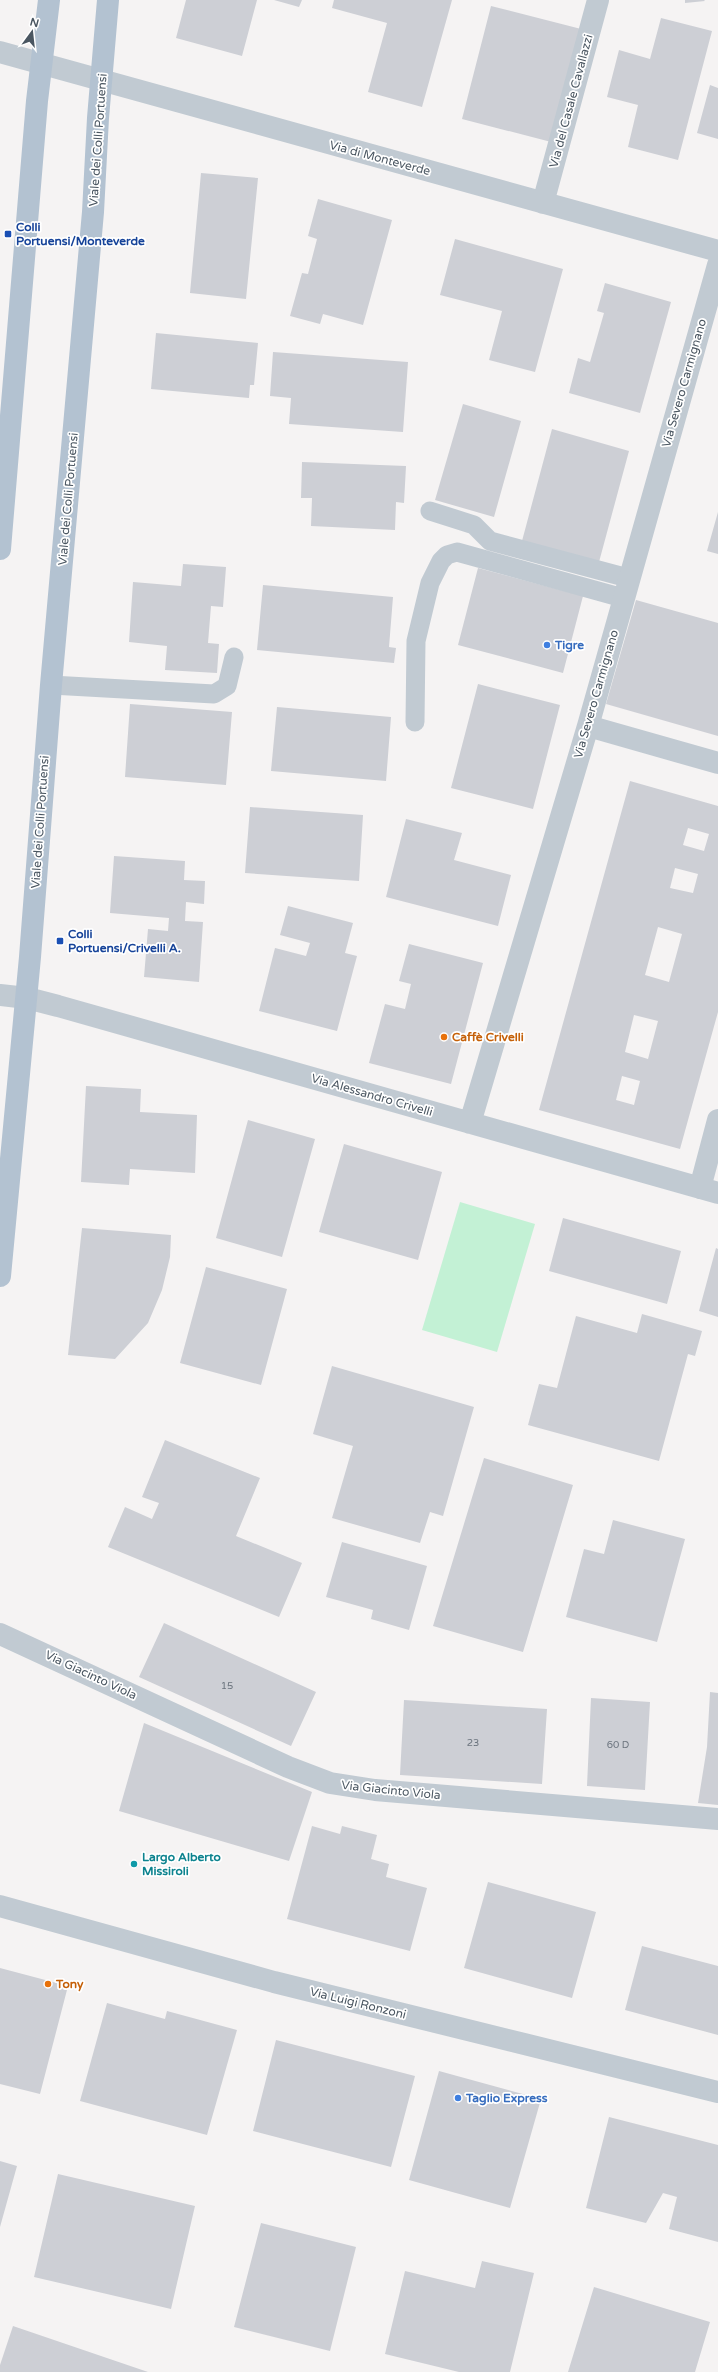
<svg xmlns="http://www.w3.org/2000/svg" width="718" height="2372" font-family="'Varela Round',sans-serif">
<style>
.green{fill:#c3f1d5}
.building{fill:#cdcfd5;fill-rule:evenodd}
.lines{fill:none;stroke-linecap:round;stroke-linejoin:round}
.lane{stroke:#c1cad2;stroke-width:19}
.street{stroke:#c1cad2;stroke-width:22}
.primary{stroke:#b3c2d1;stroke-width:22}
.transit-dot{fill:#1a4fb4;stroke:#fff;stroke-width:1.5}
.shop-dot{fill:#3f7fe0;stroke:#fff;stroke-width:1.5}
.food-dot{fill:#e8710a;stroke:#fff;stroke-width:1.5}
.culture-dot{fill:#0f9aa8;stroke:#fff;stroke-width:1.5}
.labels{text-anchor:middle;stroke-width:3.5;stroke-linejoin:round;paint-order:stroke}
.number-label{font-size:10px;fill:#6b747e}
.street-label{font-size:12px;fill:#4a5661;stroke:#fff}
.transit-label{font-size:12px;font-weight:bold;fill:#164399;stroke:#fff;text-anchor:start}
.shop-label{font-size:12px;font-weight:bold;fill:#366cbe;stroke:#fff;text-anchor:start}
.food-label{font-size:12px;font-weight:bold;fill:#c56008;stroke:#fff;text-anchor:start}
.culture-label{font-size:12px;font-weight:bold;fill:#0d838f;stroke:#fff;text-anchor:start}
</style>
<rect width="100%" height="100%" fill="#f5f3f3"/>
<!-- green -->
<path class="green" d="M460,1202L535,1224L497,1352L422,1330Z"/>
<!-- building -->
<path class="building" d="M186,0H257L242,56L176,38Z
M274,0H302L299,7Z
M334,0H452L422,107L368,92L387,23L332,8Z
M685,0H704L705,1L685,3Z
M491,6L585,30L555,143L462,119Z
M661,18L712,31L678,160L628,147L638,105L607,97L619,50L650,59Z
M710,85L718,88V139L697,133Z
M201,173L258,178L246,299L190,293Z
M318,199L392,220L363,325L323,314L320,324L290,316L302,273L308,274L317,239L308,236Z
M455,239L563,269L535,372L489,360L502,311L440,295Z
M605,283L671,302L640,413L569,393L578,358L590,362L604,313L597,311Z
M156,333L258,343L254,385H250L249,398L151,389Z
M273,352L408,362L403,432L289,424L291,398L270,396Z
M463,404L521,421L494,517L435,500Z
M552,429L629,451L599,562L522,541Z
M302,462L406,466L404,503L396,502L395,530L311,526L312,498H301Z
M718,512V554L707,551Z
M183,564L226,567L223,607L211,606L208,643L219,644L217,673L165,670L167,646L129,642L133,582L181,586Z
M478,568L583,596L563,673L458,645Z
M263,585L393,597L389,647L396,648L394,663L257,650Z
M636,600L718,623V736L606,704Z
M478,684L560,705L533,809L451,788Z
M130,704L232,712L226,785L125,777Z
M277,707L391,717L386,781L271,771Z
M630,781L718,806V1012L680,1149L539,1110ZM688,828L709,834L704,851L683,845ZM675,868L698,874L693,893L670,888ZM658,927L682,934L669,982L645,975ZM634,1015L658,1021L648,1059L625,1052ZM622,1076L640,1081L634,1105L616,1100Z
M250,807L363,815L359,881L245,873Z
M406,819L462,833L454,860L511,875L498,926L386,897Z
M114,856L185,861L184,880L205,881L204,904L186,902L185,921L203,922L199,982L144,977L148,929L168,931L169,918L110,913Z
M288,906L353,923L345,953L357,956L337,1031L259,1011L275,948L306,956L310,943L280,935Z
M409,944L483,963L451,1084L369,1063L385,1004L405,1009L411,984L399,981Z
M86,1086L141,1089L140,1112L197,1115L195,1173L130,1169L129,1185L81,1182Z
M248,1120L315,1139L282,1257L216,1238Z
M344,1144L442,1172L418,1260L319,1232Z
M563,1218L681,1251L667,1304L549,1271Z
M82,1228L171,1235L170,1257L162,1290L148,1323L115,1359L68,1355Z
M716,1248L718,1249V1317L699,1311Z
M206,1267L287,1289L261,1385L180,1363Z
M642,1314L702,1331L695,1356L688,1354L659,1461L528,1425L539,1384L557,1388L576,1316L637,1333Z
M332,1366L474,1407L443,1516L430,1512L420,1543L332,1518L353,1446L313,1434Z
M165,1440L260,1478L236,1536L302,1563L279,1617L108,1547L125,1507L152,1519L159,1503L142,1497Z
M484,1458L573,1485L523,1652L433,1626Z
M613,1520L685,1539L657,1642L566,1617L584,1549L604,1554Z
M342,1542L427,1566L409,1630L371,1619L373,1610L326,1597Z
M164,1623L316,1692L291,1746L139,1677Z
M710,1692L718,1693V1805L698,1803L707,1747Z
M591,1698L650,1702L645,1790L587,1786Z
M404,1700L547,1709L542,1784L400,1775Z
M144,1723L312,1792L289,1861L119,1811Z
M312,1826L340,1834L342,1826L377,1835L371,1859L389,1864L386,1877L427,1888L410,1951L287,1919Z
M488,1882L596,1912L572,1998L464,1968Z
M642,1946L718,1966V2035L625,2010Z
M0,1968L68,1986L40,2094L0,2084Z
M107,2003L165,2019L167,2011L237,2030L207,2135L80,2101Z
M276,2040L415,2076L391,2167L253,2131Z
M439,2071L541,2099L510,2208L409,2180Z
M609,2117L718,2145V2242L669,2229L677,2197L663,2193L646,2223L586,2208Z
M0,2161L17,2166L0,2227Z
M58,2174L195,2206L171,2309L34,2277Z
M261,2223L356,2247L330,2351L234,2327Z
M482,2261L534,2273L510,2372H459L385,2354L405,2271L475,2288Z
M594,2287L710,2322L695,2372H568Z
M13,2326L148,2372H0V2365Z"/>
<g class="lines">
<!-- lane -->
<path class="lane" d="M430,511L474,525L490,541L628,578
M51,685L214,694L227,686L234,657
M415,722L416,641L430,583L441,561L447,555L457,552L623,598"/>
<!-- street -->
<path class="street" d="M0,52L718,251
M543,203L598,0
M588,726L718,763
M0,995L27,998L58,1006L718,1193
M470,1123L588,726L718,265
M700,1188L718,1120
M0,1634L288,1767L330,1783L375,1790L718,1819
M0,1906L274,1982L718,2092"/>
<!-- primary -->
<path class="primary" d="M0,549L37,101L49,0
M0,1276L30,957L51,685L93,212L98,118L108,0"/>
</g>
<!-- markers -->
<g class="transit-dot">
<rect x="4" y="230" width="8" height="8" rx="2"/>
<rect x="56" y="937" width="8" height="8" rx="2"/>
</g>
<g class="shop-dot">
<circle cx="547" cy="645" r="4"/>
<circle cx="458" cy="2098" r="4"/>
</g>
<g class="food-dot">
<circle cx="444" cy="1037" r="4"/>
<circle cx="48" cy="1984" r="4"/>
</g>
<circle class="culture-dot" cx="134" cy="1864" r="4"/>
<g class="labels">
<!-- number labels -->
<g class="number-label">
<text x="227" y="1689">15</text>
<text x="473" y="1746">23</text>
<text x="618" y="1748">60 D</text>
</g>
<!-- street labels -->
<g class="street-label">
<text transform="translate(571 101) rotate(-75)" y="4">Via del Casale Cavallazzi</text>
<text transform="translate(98 140) rotate(-86)" y="4">Viale dei Colli Portuensi</text>
<text transform="translate(380 158) rotate(15)" y="4">Via di Monteverde</text>
<text transform="translate(684 383) rotate(-74)" y="4">Via Severo Carmignano</text>
<text transform="translate(68 499) rotate(-85)" y="4">Viale dei Colli Portuensi</text>
<text transform="translate(596 694) rotate(-74)" y="4">Via Severo Carmignano</text>
<text transform="translate(40 822) rotate(-86)" y="4">Viale dei Colli Portuensi</text>
<text transform="translate(372 1095) rotate(16)" y="4">Via Alessandro Crivelli</text>
<text transform="translate(91 1675) rotate(25)" y="4">Via Giacinto Viola</text>
<text transform="translate(391 1790) rotate(6)" y="4">Via Giacinto Viola</text>
<text transform="translate(358 2003) rotate(14)" y="4">Via Luigi Ronzoni</text>
</g>
<!-- transit labels -->
<g class="transit-label">
<text x="16" y="231">Colli<tspan x="16" dy="14">Portuensi/Monteverde</tspan></text>
<text x="68" y="938">Colli<tspan x="68" dy="14">Portuensi/Crivelli A.</tspan></text>
</g>
<!-- shop labels -->
<g class="shop-label">
<text x="555" y="649">Tigre</text>
<text x="466" y="2102">Taglio Express</text>
</g>
<!-- food labels -->
<g class="food-label">
<text x="452" y="1041">Caffè Crivelli</text>
<text x="56" y="1988">Tony</text>
</g>
<!-- culture labels -->
<g class="culture-label">
<text x="142" y="1861">Largo Alberto<tspan x="142" dy="14">Missiroli</tspan></text>
</g>
</g>
<!-- north arrow -->
<g transform="translate(32 32) rotate(15)" stroke="#ffffff" stroke-width="3" paint-order="stroke">
<path d="M0-3L7 15L0 10L-7 15Z" fill="#4a5661"/>
<text y="-6" font-size="11" font-weight="bold" text-anchor="middle" fill="#4a5661">N</text>
</g>
</svg>
